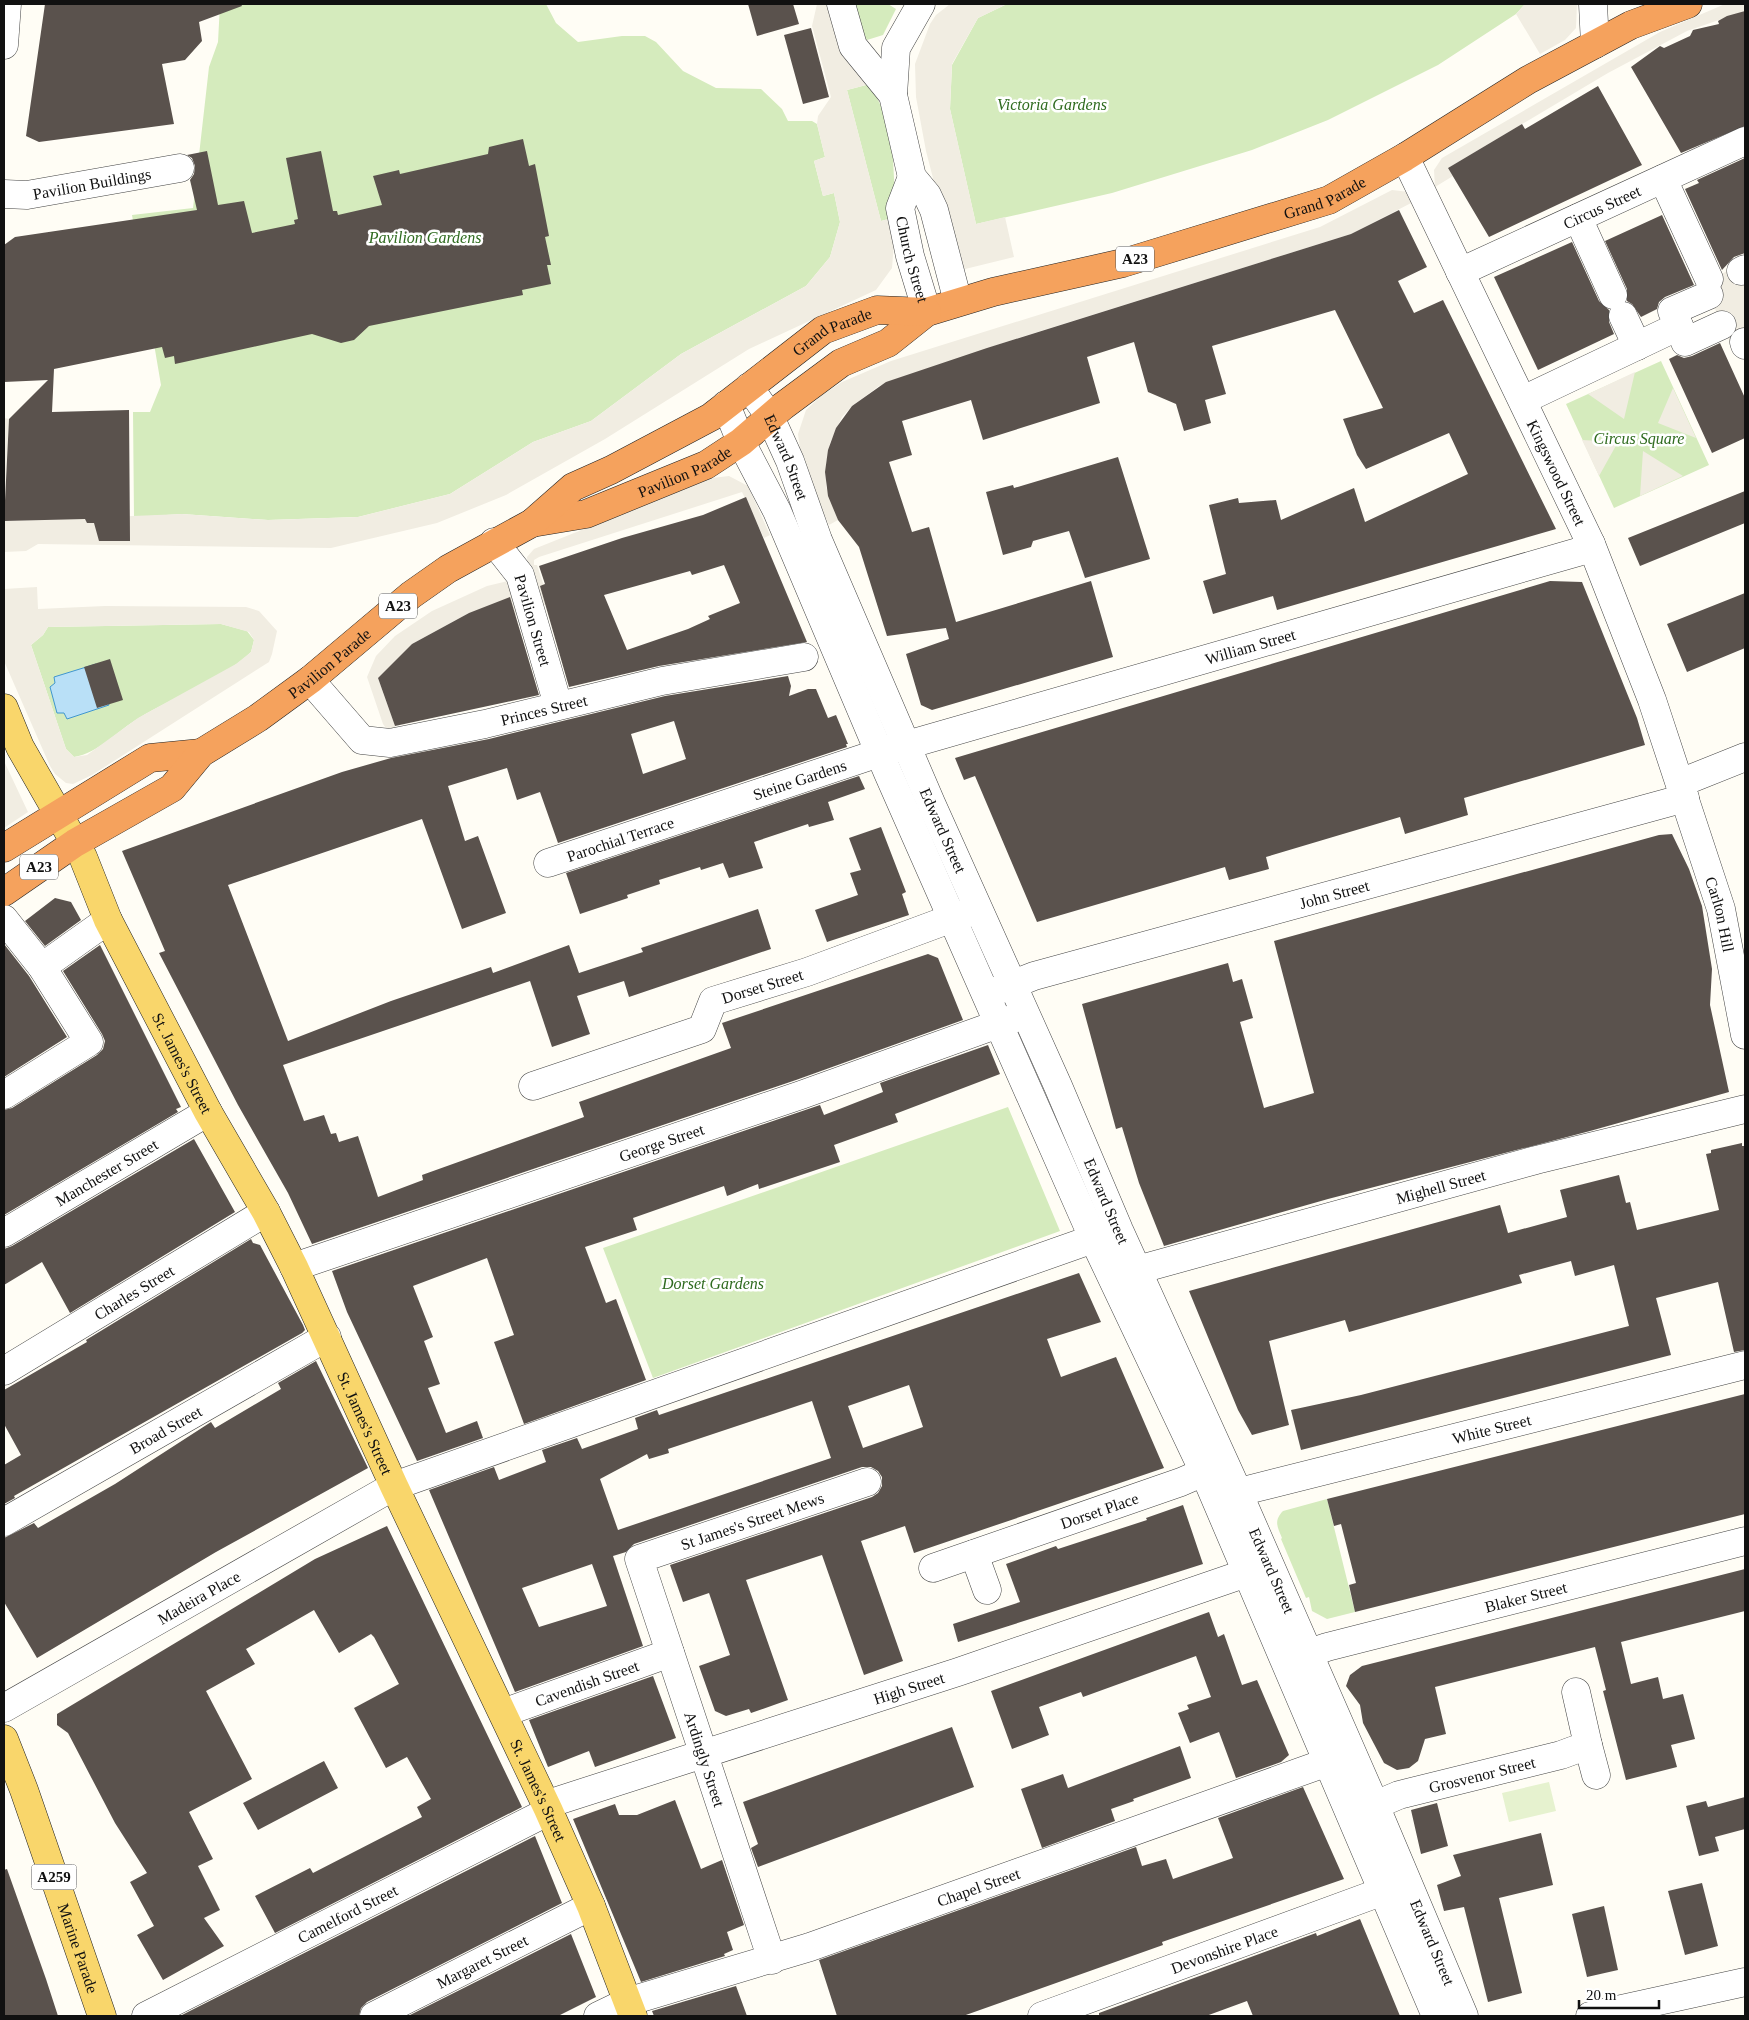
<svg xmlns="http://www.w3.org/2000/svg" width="1749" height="2020" font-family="'Times New Roman',serif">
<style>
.green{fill:#d5ebbd}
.pitch{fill:#e6f2cf}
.plaza{fill:#f1ede2;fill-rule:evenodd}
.water{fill:#b9e0f7;stroke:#3f96cf}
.building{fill:#5a524d;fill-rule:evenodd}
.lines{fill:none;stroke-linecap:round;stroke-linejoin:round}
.minor-casing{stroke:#444;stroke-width:29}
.major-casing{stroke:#222;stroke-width:29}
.highway-casing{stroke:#222;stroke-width:29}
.minor{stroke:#fff;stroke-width:28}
.major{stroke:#f9d66b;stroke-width:28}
.highway{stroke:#f5a25d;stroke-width:28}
.labels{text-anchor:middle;stroke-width:5;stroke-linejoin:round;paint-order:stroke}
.shield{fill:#fff;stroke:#585858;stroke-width:1}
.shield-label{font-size:15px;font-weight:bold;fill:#111}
.park-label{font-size:16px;font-style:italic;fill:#2f6b1f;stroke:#fff}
.street-label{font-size:16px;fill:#111;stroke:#fff}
</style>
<rect width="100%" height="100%" fill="#fffdf5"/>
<!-- green -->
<path class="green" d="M220,4H546L556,23L578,42L622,36H645L656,42L683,71L716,88L761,89L782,109L788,121H812L817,124L825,157L814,161L823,196L834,193L840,222L830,257L806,286L681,354L591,421L533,442L450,494L358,517L268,520L182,514L134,517L133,412H150L161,385L132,215L193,208L209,67L218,42Z
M859,4H888L896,9L883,35L867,40L855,27L848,6Z
M1007,4H1525L1516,14L1438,65L1328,120L1252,150L1112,193L976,224L950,109L952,65L978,18Z
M870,84L887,118L893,159L896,217L881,221L847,90Z
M1661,361L1709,465L1614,508L1566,404Z
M221,624L247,631L254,640L251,652C223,679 173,697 139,718C117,731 99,753 74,757L66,749L31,645L43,635L48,627Z
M1008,1107L1060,1231L653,1378L603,1248Z
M1327,1499L1355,1612L1327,1619L1312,1611L1309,1597L1306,1598L1281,1539L1282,1538C1278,1528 1273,1521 1283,1511Z"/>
<!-- pitch -->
<path class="pitch" d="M1549,1782L1556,1811L1509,1822L1502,1793Z"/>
<!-- plaza -->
<path class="plaza" d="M817,4H837L870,84L847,90L881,221L896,217L892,268L876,290L749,349L605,439L506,495L437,523L331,548L38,544L26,551L4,552V516L9,521L182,514L268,520L358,517L450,494L533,442L591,421L681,354L806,286L830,257L840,222L834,193L823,196L814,161L825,157L817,124L818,116L831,97L812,26Z
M950,4H1007L978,18L952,64L950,109L976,224L1005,217L1014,257L957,271L926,151L916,97L915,64L930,24L936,15Z
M1525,4H1577L1576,28L1565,40L1540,54L1516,14Z
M1725,4H1745V11L1687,31L1608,73L1448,168L1453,176L1435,187L1434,170L1442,158L1660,32Z
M1392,190L1409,192L1415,201L1351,234L1006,342L879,386L852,406L842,417L830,443L826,464V487L838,520L829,525L807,477L801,457L798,434L806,410L822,395L842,382L891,361L1320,227Z
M1739,266L1745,280V341L1732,347L1703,282Z
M1635,372L1624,419L1588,394Z
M1673,388L1696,438L1658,423Z
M4,418L9,419L4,513Z
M1582,440L1618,442L1599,476Z
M1643,451L1683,476L1640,496Z
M729,476L748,486L770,535L764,538L742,492L539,557L534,560V565H537L550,604L541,606L528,567L527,557L534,549L712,478Z
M508,581L523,612L514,615L469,613L412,644L378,678L396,729L388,731L383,724L367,677L376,656L395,636L432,611L487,586Z
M37,587L38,609L105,606L246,607L259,611L277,631L272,654L269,662L92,775L73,784L66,783L55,774L50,766L4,661V589ZM221,624L249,632L254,640L251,652L236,664L138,718L87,755L74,757L66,749L31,645L43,635L48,627Z
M4,761L28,812L4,828Z"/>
<!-- water -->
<path class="water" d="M96,664L109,705L67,719L64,713H57L50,687L55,683L54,677Z"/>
<!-- building -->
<path class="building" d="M45,4H241L242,6L199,22L202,41L185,60L162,64L174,124L39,142L26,136Z
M748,4H793L799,24L757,36Z
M1745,11V126L1681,153L1631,67L1660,46L1664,48L1690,36L1693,30L1719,24L1718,21L1727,16Z
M811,28L829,97L803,104L784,35Z
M1598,86L1642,165L1489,237L1448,168L1522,124L1525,129Z
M523,139L529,166L535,164L549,236L545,237L551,265H547L551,284L522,290L523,295L369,326L354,340L341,343L312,334L175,364L174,356L165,358L162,347L54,369L52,412L129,410L130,541H99L94,523H87L85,519L4,521L9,419L48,380L4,382V245L15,237L197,210L190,180L194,174L195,166L192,158L187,155L207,151L218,205L244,201L252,233L295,224L294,220L298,219L286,158L321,151L333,211H337L338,215L382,205L373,176L399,170L400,174L488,154L489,147Z
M1745,158V253L1734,257L1722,270L1685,189L1699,183L1697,180Z
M1399,210L1427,267L1398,281L1414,313L1443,300L1556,529L1277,610L1273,596L1213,614L1203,581L1226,574L1209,505L1238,498L1239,503L1276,500L1281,520L1354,488L1365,522L1468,474L1449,433L1366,469L1357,455L1343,419L1383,408L1335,310L1212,346L1226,394L1205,400L1211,423L1184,431L1176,404L1148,392L1134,342L1087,357L1100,403L983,440L971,400L902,421L912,455L889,462L912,532L929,527L956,622L1091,581L1113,657L932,710L921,705L906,654L949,639L946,628L887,636L859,547L838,520L828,496L825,472L828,450L836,428L852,406L886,382L987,348L1351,234Z
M1662,215L1694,285L1665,297L1659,302L1657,309L1641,317L1632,304L1627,301V289L1605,241Z
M1572,242L1599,301L1609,310V322L1614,334L1538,370L1494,277Z
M1720,343L1745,398V438L1712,453L1669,359L1677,355L1684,358L1692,356Z
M1118,457L1150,559L1085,578L1069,531L1033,541L1031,547L1003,555L986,492L1013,485L1014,488Z
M1745,491V523L1640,566L1628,538Z
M746,497L807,642L659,666L569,687L540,586L545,584L539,566L622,538L703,515ZM724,565L740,603L708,616L710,619L688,629L627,650L604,595L690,571L692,575Z
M1550,581L1582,582L1637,718L1645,745L1464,798L1468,815L1405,834L1400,817L1266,857L1269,869L1229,880L1225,867L1037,922L975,776L964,780L955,758Z
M1745,593V648L1687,672L1667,624Z
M510,597L539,695L395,726L378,678L412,644L469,613Z
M110,659L123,700L97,708L84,667Z
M788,676L791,686L789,696L808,689H816L828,718L836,715L848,744H846L847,747L558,843L540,792L517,800L507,768L448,786L465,841L478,836L506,913L462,929L422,819L228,885L288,1041L391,1001L491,967L493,973L569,945L579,973L643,952L641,948L758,909L771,949L629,997L624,981L577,996L590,1034L552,1047L530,981L283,1065L304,1121L324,1115L331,1134L336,1133L339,1142L358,1136L378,1197L423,1180L422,1175L584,1117L579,1102L731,1048L722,1023L928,954L938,958L963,1020L796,1080L312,1244L288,1193L238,1105L159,953L165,951L122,851L342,772L391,758L489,739L665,696ZM674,721L686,759L643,774L631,734Z
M859,776L865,789L828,802L834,820L809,827L808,824L754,842L763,868L729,878L723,863L701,870L700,867L659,880L660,884L627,895L628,898L580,914L566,873Z
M881,827L906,892L902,894L909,915L827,942L815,910L858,895L850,873L861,870L849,838Z
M1672,834L1689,869L1702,906L1712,969L1710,1005L1729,1092L1590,1131L1328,1199L1164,1246L1139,1183L1122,1127L1116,1129L1082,1004L1228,963L1233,982L1242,979L1253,1018L1240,1022L1264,1108L1314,1093L1274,941L1659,835Z
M55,898L71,902L81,920L45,946L25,921Z
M4,944L29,976L67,1037L4,1077Z
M100,945L181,1107L176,1109L178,1112L4,1215V1110L12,1108L97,1055L103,1049L105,1041L102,1034L63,971Z
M988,1045L1000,1074L895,1114L898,1122L834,1145L840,1162L759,1189L758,1184L727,1196L724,1186L633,1218L637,1230L585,1247L606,1303L616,1299L646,1380L524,1424L494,1342L514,1335L487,1258L413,1286L433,1337L424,1341L440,1384L428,1388L446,1433L477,1421L483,1438L417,1461L347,1312L332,1271L820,1105L824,1115L883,1092L880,1083Z
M194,1139L235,1212L70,1313L42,1262L4,1285V1249L12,1246Z
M1742,1143V1146H1745V1350L1734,1352L1718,1282L1656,1298L1671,1355L1301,1450L1291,1410L1361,1395L1629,1326L1614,1265L1575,1276L1571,1261L1519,1275L1522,1283L1349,1332L1345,1320L1269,1341L1289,1425L1252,1435L1238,1410L1189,1291L1500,1205L1508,1233L1567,1217L1560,1190L1619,1175L1626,1203L1630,1202L1637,1230L1719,1210L1706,1154L1711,1153V1150Z
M251,1239L253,1243L260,1245L303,1325L305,1330L302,1333L14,1496L15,1498L4,1504V1465L21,1455L4,1424V1390L87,1342L86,1340Z
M1079,1273L1101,1322L1047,1339L1061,1377L1116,1357L1164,1468L914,1553L905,1526L861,1541L903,1661L864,1675L822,1555L746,1580L788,1700L751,1713L749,1709L726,1716L715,1711L699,1666L730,1655L709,1593L683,1602L670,1565L872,1497L878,1493L882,1486V1477L878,1471L871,1467H862L634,1544L626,1552L613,1556L643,1646L515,1692L429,1490L494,1467L499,1480L546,1462L542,1450L577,1438L582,1449L638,1429L635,1418L657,1410L659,1415ZM909,1385L923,1427L863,1448L848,1406ZM812,1401L831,1458L618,1530L600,1479L647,1454L649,1459L669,1453L668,1449ZM592,1564L607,1606L539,1627L522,1588Z
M316,1361L368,1468L216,1552L37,1658L4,1602V1538L34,1523L38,1528L115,1484L211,1422L215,1428L281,1389L278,1383Z
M1745,1394V1514L1355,1612L1349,1585L1356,1583L1341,1524L1334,1526L1327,1499Z
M1183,1505L1203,1564L958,1642L953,1624L1020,1602L1006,1564L1056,1546L1058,1549L1147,1520L1146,1518Z
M387,1526L522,1807L275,1933L255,1896L310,1868L313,1873L422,1817L417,1807L431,1799L407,1757L386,1768L354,1708L399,1684L374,1637L371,1634L339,1653L314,1610L246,1649L255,1664L206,1691L252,1779L189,1812L213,1859L198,1866L220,1910L204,1918L224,1946L163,1980L137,1935L154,1926L130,1882L147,1873L115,1823L68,1733L57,1725V1714L315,1559Z
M1745,1569V1611L1621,1642L1631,1684L1658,1677L1663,1699L1683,1694L1695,1739L1671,1745L1677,1767L1626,1780L1603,1691L1606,1690L1595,1647L1435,1687L1446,1734L1425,1739L1418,1761L1409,1768L1397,1770L1384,1763L1363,1723L1360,1705L1346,1686L1350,1675L1362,1666Z
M1209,1612L1218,1637L1224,1634L1242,1685L1257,1680L1289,1755L1281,1762L1236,1778L1219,1732L1190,1743L1178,1713L1189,1709L1187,1705L1211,1697L1196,1656L1083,1697L1081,1692L1039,1707L1049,1735L1012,1749L991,1691Z
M653,1676L676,1738L595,1767L589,1751L548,1767L529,1720Z
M952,1727L974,1787L758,1867L751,1848L758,1844L743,1802Z
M1180,1746L1191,1778L1133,1799L1134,1801L1111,1809L1115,1821L1042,1848L1021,1789L1063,1774L1068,1788Z
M324,1761L338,1788L258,1830L243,1803Z
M1303,1787L1344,1879L1162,1942L1163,1945L963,2016H837L819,1960L1136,1847L1142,1866L1166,1859L1173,1879L1233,1858L1218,1818Z
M1745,1797V1829L1715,1837L1719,1851L1699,1856L1686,1806L1706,1801L1708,1807Z
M675,1800L701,1869L722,1860L744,1925L727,1932L733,1950L724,1954L725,1956L641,1982L573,1819L615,1804L619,1815H637Z
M1437,1803L1448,1846L1421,1854L1411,1810Z
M1541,1833L1553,1885L1499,1898L1522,1993L1488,2002L1464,1907L1444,1911L1437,1885L1461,1876L1453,1855Z
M535,1836L562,1903L367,2002L361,2008L359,2016H180Z
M7,1869L46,1979L58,2016H4V1870Z
M1702,1883L1718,1946L1685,1955L1668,1891Z
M1604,1906L1618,1970L1587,1977L1572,1914Z
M1360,1919L1400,2016H1253L1247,2001L1206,2016H1099V2013L1316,1933L1317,1936Z
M571,1934L596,1997L558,2016H408Z
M736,1986L747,2016H654L652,2011Z"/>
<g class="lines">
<!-- minor casing -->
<g class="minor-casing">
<g id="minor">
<path d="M841,4L853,46L893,95L912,177L927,195L934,210L958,302"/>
<path d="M1593,4L1595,44"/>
<path d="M4,45L7,4"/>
<path d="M893,95L896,48L921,4"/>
<path id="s1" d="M1405,157L1591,544L1652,700L1721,909L1745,1035"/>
<path id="s2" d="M912,177L900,208L910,256L927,312"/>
<path d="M1663,179L1709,279"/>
<path id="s3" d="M4,194L27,195L180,168"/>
<path d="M1578,218L1613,295"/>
<path d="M1741,271L1745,269"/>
<path id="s4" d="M1460,272L1745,141"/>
<path d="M1623,316L1637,346"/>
<path d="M1679,326L1685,342L1722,325"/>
<path d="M1744,342L1745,345"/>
<path id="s5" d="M749,387L770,417L790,461L818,540L931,803L1058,1086L1119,1230L1238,1492L1375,1805L1464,2016"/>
<path d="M1523,400L1679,326L1672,311L1709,295"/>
<path d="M726,405L741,442L777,511L888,773L1094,1240L1204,1472L1436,2016"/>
<path id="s6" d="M494,542L520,575L558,705"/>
<path id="s7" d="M310,680L362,740L390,743L485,724L662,681L804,657"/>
<path d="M1680,783L1745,757"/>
<path id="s8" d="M548,863L879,753L1578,552L1591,544"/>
<path d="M4,919L42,967L89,1042L4,1095"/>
<path d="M42,967L108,920"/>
<path id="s9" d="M996,991L1034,976L1685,798"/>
<path id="s10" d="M533,1086L702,1029L713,1001L807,972L969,912"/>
<path id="s11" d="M4,1233L208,1112"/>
<path id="s12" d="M294,1267L801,1095L1015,1018"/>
<path id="s13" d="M1137,1270L1536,1160L1745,1109"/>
<path id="s14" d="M4,1371L266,1212"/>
<path id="s15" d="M1222,1500L1247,1490L1745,1365"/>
<path id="s16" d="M4,1522L327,1337"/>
<path d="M974,1554L987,1590"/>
<path id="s17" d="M933,1568L1181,1482L1220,1465"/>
<path id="s18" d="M1292,1659L1327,1647L1745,1541"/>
<path id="s19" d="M4,1708L394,1486L1110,1233"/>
<path id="s20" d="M503,1713L670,1653"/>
<path d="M1588,1745L1596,1775"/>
<path id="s21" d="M1359,1812L1399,1795L1561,1755L1588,1745L1576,1692"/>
<path id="s22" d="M772,1960L639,1559L867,1482"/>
<path id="s23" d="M146,2016L541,1815L557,1801L958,1672L1264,1567"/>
<path id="s24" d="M374,2016L591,1906"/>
<path id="s25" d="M598,2016L627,2002L810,1947L1328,1762L1346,1760"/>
<path id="s26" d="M1042,2016L1400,1885"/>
<path d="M1590,2016L1745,1982"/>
</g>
</g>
<!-- major casing -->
<g class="major-casing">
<g id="major">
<path id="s27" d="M4,708L20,747L83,857L108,920L208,1112L266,1212L294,1267L394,1486L548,1809L591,1906L633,2016"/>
<path id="s28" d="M4,1739L24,1790L102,2016"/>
</g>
</g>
<!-- highway casing -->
<g class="highway-casing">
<g id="highway">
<path id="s29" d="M532,523L586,514L706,465L741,442L783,406L841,363L888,343L927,312L993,292L1123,263L1329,200L1405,157L1528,80L1631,25L1688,4"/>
<path d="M4,848L150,758L201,753"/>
<path id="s30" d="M4,892L75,843L172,788L201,753L258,718L310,680L411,595L448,569L532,523L573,487L611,470L711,417L823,330L877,310L927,312"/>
</g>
</g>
<!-- minor -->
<use href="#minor" class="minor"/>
<!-- major -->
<use href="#major" class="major"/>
<!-- highway -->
<use href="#highway" class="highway"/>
</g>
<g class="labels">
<!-- shield labels -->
<g class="shield">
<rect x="1116" y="246.5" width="38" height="25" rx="4"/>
<rect x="379" y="593.5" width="38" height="25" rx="4"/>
<rect x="20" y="854.5" width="38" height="25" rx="4"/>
<rect x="31.5" y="1864.5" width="45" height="25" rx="4"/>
</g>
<g class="shield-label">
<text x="1135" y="264">A23</text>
<text x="398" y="611">A23</text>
<text x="39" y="872">A23</text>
<text x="54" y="1882">A259</text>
</g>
<!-- park labels -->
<g class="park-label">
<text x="1052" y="110">Victoria Gardens</text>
<text x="425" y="243">Pavilion Gardens</text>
<text x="1639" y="444">Circus Square</text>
<text x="713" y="1289">Dorset Gardens</text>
</g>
<!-- street labels -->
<g class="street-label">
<text dy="6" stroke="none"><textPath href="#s3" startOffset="89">Pavilion Buildings</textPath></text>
<text dy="6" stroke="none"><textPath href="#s29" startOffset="869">Grand Parade</textPath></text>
<text dy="6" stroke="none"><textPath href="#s4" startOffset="156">Circus Street</textPath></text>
<text dy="6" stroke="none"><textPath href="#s2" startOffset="86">Church Street</textPath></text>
<text dy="6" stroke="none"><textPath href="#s30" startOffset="1006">Grand Parade</textPath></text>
<text dy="6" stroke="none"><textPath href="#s5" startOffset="80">Edward Street</textPath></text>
<text dy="6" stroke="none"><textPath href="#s29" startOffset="162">Pavilion Parade</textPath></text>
<text dy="6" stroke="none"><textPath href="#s1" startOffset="350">Kingswood Street</textPath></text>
<text dy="6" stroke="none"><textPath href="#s6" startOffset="89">Pavilion Street</textPath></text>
<text dy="6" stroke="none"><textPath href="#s8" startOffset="735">William Street</textPath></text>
<text dy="6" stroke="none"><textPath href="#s30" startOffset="400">Pavilion Parade</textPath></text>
<text dy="6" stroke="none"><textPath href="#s7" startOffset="265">Princes Street</textPath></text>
<text dy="6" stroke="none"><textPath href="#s8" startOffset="265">Steine Gardens</textPath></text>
<text dy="6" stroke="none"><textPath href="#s5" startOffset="485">Edward Street</textPath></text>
<text dy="6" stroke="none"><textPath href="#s8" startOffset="76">Parochial Terrace</textPath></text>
<text dy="6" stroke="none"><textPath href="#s9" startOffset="352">John Street</textPath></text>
<text dy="6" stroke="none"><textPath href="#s1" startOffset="822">Carlton Hill</textPath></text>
<text dy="6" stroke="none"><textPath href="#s10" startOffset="260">Dorset Street</textPath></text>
<text dy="6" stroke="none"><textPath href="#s27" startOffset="398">St. James's Street</textPath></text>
<text dy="6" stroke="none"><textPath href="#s12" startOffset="388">George Street</textPath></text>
<text dy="6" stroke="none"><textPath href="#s11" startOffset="119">Manchester Street</textPath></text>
<text dy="6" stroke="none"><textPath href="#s13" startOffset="315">Mighell Street</textPath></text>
<text dy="6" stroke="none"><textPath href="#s5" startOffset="890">Edward Street</textPath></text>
<text dy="6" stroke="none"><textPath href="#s14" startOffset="152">Charles Street</textPath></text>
<text dy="6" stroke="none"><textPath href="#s27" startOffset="802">St. James's Street</textPath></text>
<text dy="6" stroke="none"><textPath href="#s15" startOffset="279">White Street</textPath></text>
<text dy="6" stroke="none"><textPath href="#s16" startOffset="186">Broad Street</textPath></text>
<text dy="6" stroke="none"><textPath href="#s17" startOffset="176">Dorset Place</textPath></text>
<text dy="6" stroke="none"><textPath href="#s22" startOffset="542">St James's Street Mews</textPath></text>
<text dy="6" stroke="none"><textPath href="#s5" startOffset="1295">Edward Street</textPath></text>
<text dy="6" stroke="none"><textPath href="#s18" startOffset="242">Blaker Street</textPath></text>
<text dy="6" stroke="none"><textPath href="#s19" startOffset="224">Madeira Place</textPath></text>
<text dy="6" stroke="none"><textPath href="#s20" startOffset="89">Cavendish Street</textPath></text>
<text dy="6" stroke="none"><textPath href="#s23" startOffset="834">High Street</textPath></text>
<text transform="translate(705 1759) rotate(72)" y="6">Ardingly Street</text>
<text dy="6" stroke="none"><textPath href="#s21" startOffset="129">Grosvenor Street</textPath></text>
<text dy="6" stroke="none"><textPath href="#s27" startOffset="1208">St. James's Street</textPath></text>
<text dy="6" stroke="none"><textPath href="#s25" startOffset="402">Chapel Street</textPath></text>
<text dy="6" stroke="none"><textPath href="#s23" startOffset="226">Camelford Street</textPath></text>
<text dy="6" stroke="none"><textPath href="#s5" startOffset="1700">Edward Street</textPath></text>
<text dy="6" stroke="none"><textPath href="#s28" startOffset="222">Marine Parade</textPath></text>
<text dy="6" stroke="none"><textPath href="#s26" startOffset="194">Devonshire Place</textPath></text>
<text dy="6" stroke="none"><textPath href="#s24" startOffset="121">Margaret Street</textPath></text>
</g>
</g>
<!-- border -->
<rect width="1749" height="2020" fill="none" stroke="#111111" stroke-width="10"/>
<!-- scale -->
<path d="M1579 2000v8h80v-8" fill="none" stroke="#111111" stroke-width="2.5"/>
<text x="1586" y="2000" font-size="15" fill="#111111" stroke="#ffffff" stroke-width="4" paint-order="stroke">20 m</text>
</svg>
